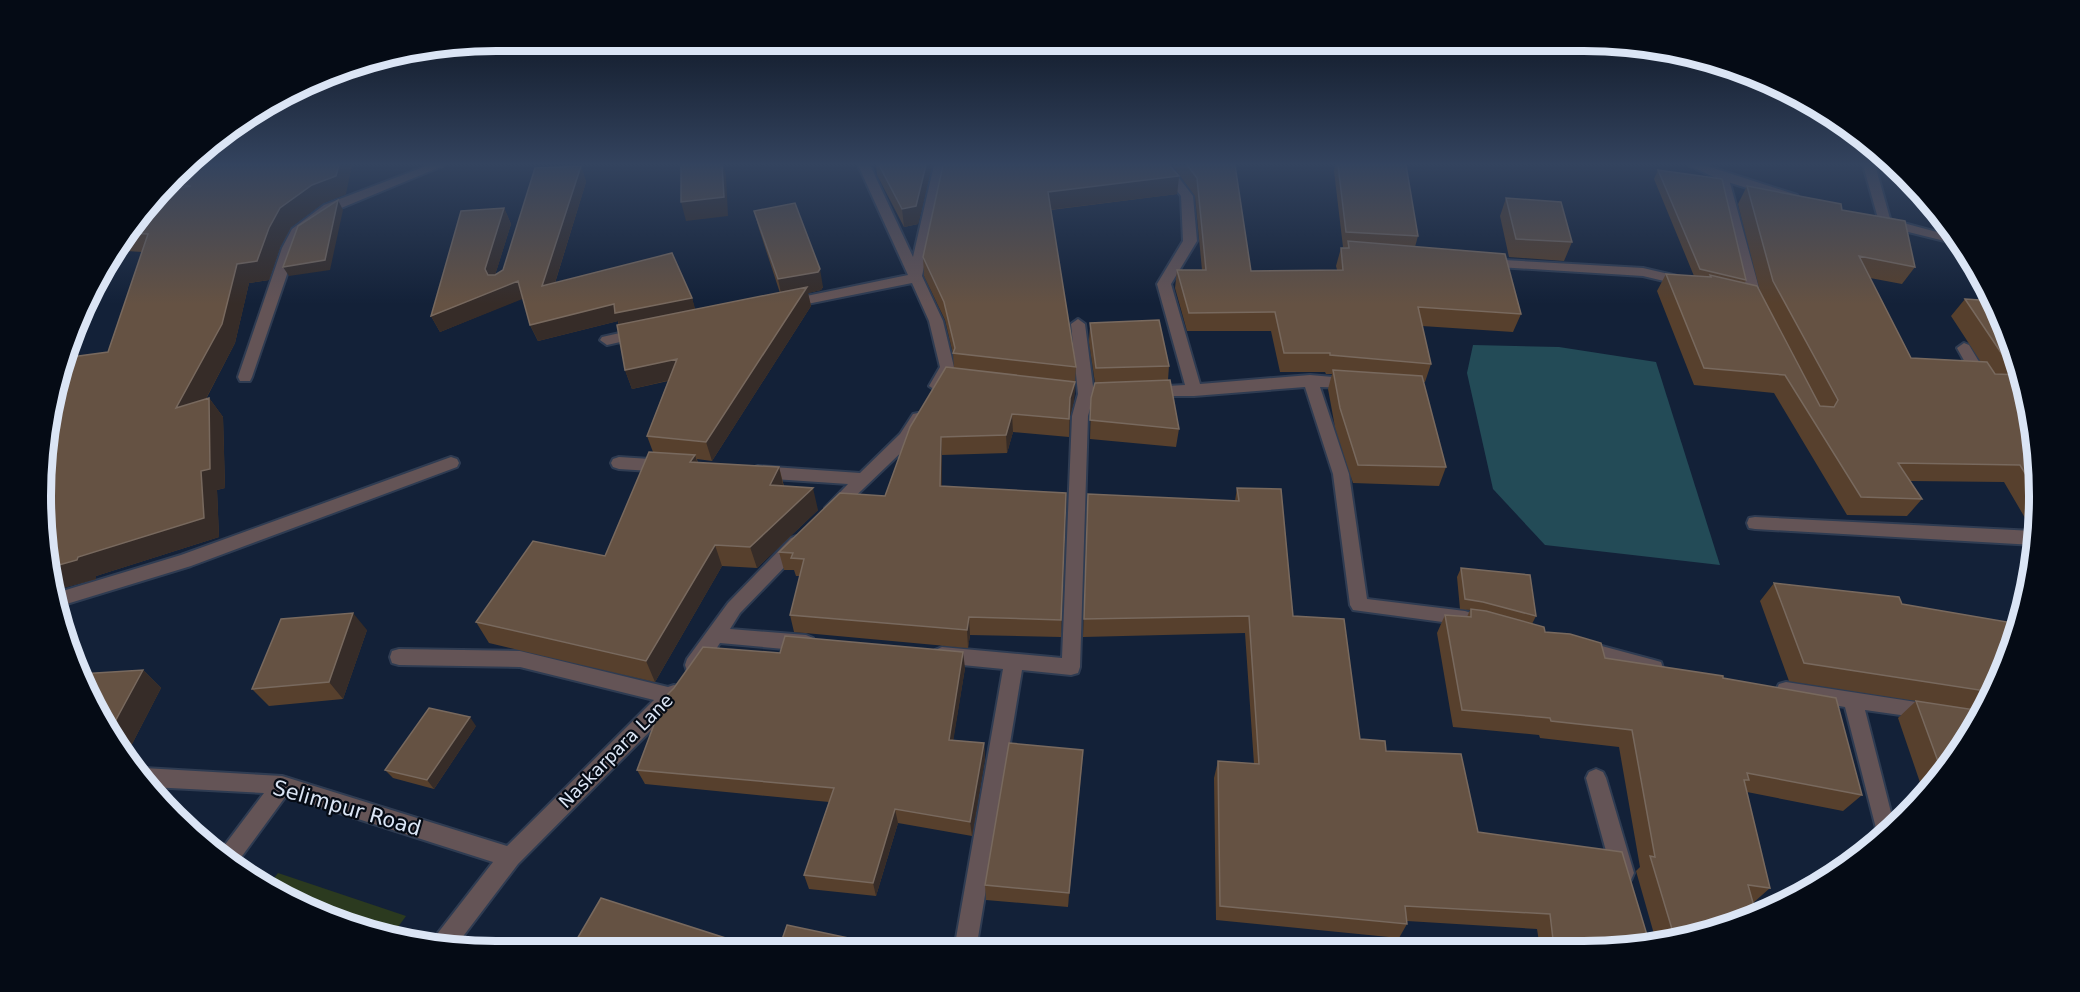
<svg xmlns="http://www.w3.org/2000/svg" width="2080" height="992" font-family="'DejaVu Sans',sans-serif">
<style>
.green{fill:#2b3a1f}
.water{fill:#234b57}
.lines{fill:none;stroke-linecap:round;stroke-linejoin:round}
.minor-casing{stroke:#2f3c52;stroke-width:4}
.tertiary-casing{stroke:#2f3c52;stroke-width:4}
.minor{fill:#645456;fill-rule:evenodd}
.tertiary{fill:#645456;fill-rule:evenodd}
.wall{fill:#57402d}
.shaded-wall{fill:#362c28}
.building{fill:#655243;stroke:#78695e;stroke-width:1.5}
.labels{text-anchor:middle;stroke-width:4.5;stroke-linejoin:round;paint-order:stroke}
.street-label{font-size:18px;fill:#dbe5f5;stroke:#050b15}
.near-street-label{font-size:21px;fill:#dbe5f5;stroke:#050b15}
.rim{fill:none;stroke:#dbe5f5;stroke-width:8}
</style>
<rect width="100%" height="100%" fill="#132138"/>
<!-- green -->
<path class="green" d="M278,873L406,916L390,938L321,917L267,887Z"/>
<!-- water -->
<path class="water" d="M1473,345L1559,347L1656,362L1720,565L1545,545L1493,489L1467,373Z"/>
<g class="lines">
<!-- minor casing -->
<g class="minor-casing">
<path id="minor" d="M429,165H445L334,211L302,234L296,248L252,377L250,381H240L238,377L282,248L292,229L324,205Z
M858,165H870L913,257L934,165H946L922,276L943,321L954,367L942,390L937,391L929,386L940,367L929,321L912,283L787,308L780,304L787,300L908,275Z
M1157,165H1169L1193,196L1197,241L1171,284L1200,384L1310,375L1356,379L1359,383L1351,388L1320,387L1349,474L1367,599L1465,611L1471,613L1474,618L1471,623L1465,625L1353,610L1350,605L1333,474L1305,387L1194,396H1144L1141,392L1149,387L1185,385L1157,284L1183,241L1181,196Z
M1863,165H1875L1891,222L1890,225H1880L1879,222Z
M1722,172L1728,176L1764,306L1762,309H1752L1750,306L1716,176Z
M1487,259L1643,268L1690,279L1692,282L1685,286L1643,276L1482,266L1480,263Z
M1078,319L1085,324L1094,394L1088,416L1080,667L1078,673L1071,675L1022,670L976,950H954L1003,669L942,663L935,660L933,655L935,650L942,647L1062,658L1072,416L1078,394L1071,324Z
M642,328L647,330L649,333L647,336L607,345L600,340L602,337Z
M1964,343L1969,345L1990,380L2023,382L2026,392L1980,389L1957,348Z
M918,413L923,414L926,418L912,442L839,512L833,514L827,512L825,508L848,484L758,478L752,476L750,472L752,468L758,466L860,473L900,434L913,414Z
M451,457L457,459L459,463L457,467L191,566L60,606L56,593L181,555Z
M619,457L666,460L672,462L674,466L672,470L666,472L619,469L613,467L611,463L613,459Z
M1755,517L2035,531L2036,532L2035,545L1755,529L1749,528L1747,523L1749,518Z
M797,536L803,538L806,543L803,548L740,613L730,629L806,635L813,638L815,643L813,648L806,651L720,643C712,655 703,676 687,671L685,665L687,659L728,603L791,538Z
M1583,641L1654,660L1661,662L1663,668L1661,674L1654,676L1576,654L1574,649L1576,644Z
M399,649L520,651L668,687L674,685L681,687L684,693L679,702L518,864L455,947L431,945L434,938L493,862L286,796L234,867L218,854L264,793L151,787L139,770L144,768L282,776L507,846L654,700L520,667L399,665L392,663L390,657L392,651Z
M1786,682L1936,705L1939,711L1936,717L1929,719L1865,710L1894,824L1879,840L1845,707L1779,696L1776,690L1779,684Z
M1596,769L1603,772L1606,778L1634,873L1631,880L1623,883L1615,880L1612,873L1586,778L1589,772Z"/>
</g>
<!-- tertiary casing -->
<g class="tertiary-casing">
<path id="tertiary" d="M1688,165H1704L1797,195L1799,198L1797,201H1789L1718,179Z
M1885,218L1959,238L1965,246L1880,225L1879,222L1880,219Z"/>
</g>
<!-- minor -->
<use href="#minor" class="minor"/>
<!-- tertiary -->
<use href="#tertiary" class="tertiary"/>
</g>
<!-- wall -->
<path class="wall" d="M191,165L346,194L323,203L291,227L280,247L269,280L249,283L235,343L206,399L209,398L223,417L225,488L217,490L219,537L96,576V579L55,590L44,556L108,352L142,252L127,251L120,240Z
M876,165H932L918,224L904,227L877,175Z
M943,165L1179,176L1177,194L1051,210L1076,367L1074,400L1070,416L1069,437L1013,432L1007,453L942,455V487L1066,493L1061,637L970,635L968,648L794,632L790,615L800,576H796L794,570H784L779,552L885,496L954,368L953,354L945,320L924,276L923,257Z
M1172,165H1235L1251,271L1337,270L1336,266L1341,248L1347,247H1343L1334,171L1335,165H1406L1418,236L1415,247L1521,314L1513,332L1422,326L1431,364L1425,382H1423L1446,467L1439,486L1353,483L1335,427L1328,389L1332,374H1326L1325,372H1280L1271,331H1187L1175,288L1177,270H1202L1195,196Z
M581,166L586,182L555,283L692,298L695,310L780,293L759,229L754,211L823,287L821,290L808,293L811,306L712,461L697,459L698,463L779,467L784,486L818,510L757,568L722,566L655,682L489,643L476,622L605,556L653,452L647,436L668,381L632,389L625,370L618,321L538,341L530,325L523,298L440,332L431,316L504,208L511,224L495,275L503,270Z
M1658,170L1746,280L1745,283L1761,295L1738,204L1747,186L1842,210L1915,267L1902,284L1870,278L1911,358L1981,362L1951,316L1965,299L2005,322L2031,407L2039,496L2037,525L2028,523L2004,482L1910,481L1922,499L1907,516L1847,515L1774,393L1694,385L1657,291L1666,274L1694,276L1654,179Z
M1506,198L1572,242L1564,261L1509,257L1500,216Z
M1090,323L1169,366L1168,380L1179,429L1176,447L1090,439L1091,398L1095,383L1089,342Z
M1237,488L1293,616L1360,739L1386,751L1478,832L1647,935L1654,934L1636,871L1640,867L1619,747L1540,738L1539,735L1453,727L1437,633L1445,615L1467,617L1470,610L1460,609L1457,577L1461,568L1536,616L1532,624L1545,632L1605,658L1723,678L1862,795L1843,811L1747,792L1770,888L1753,903L1644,948H1540L1537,929L1407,921V924L1399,938L1216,920L1214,778L1218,761L1254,764L1245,633L1083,637L1088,494L1235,501Z
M1774,583L1902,604L2005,671L1946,773L1924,794L1898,718L1916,701L1974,710L1789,681L1760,601Z
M367,630L343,699L269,706L252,689Z
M780,653L965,668L953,740L984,743L985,758L972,836L898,823L876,896L809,889L804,875L829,802L645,784L637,770Z
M143,670L161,688L132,744L121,745L88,698Z
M476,726L434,789L393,778L385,770Z
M1083,750L1068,907L986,900L985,885Z"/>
<!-- shaded-wall -->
<path class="shaded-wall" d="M339,165H352L346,194L323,203L291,227L280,247L269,280L249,283L235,343L191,427L176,408L237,264L269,228L280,208Z
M722,165H723L726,175L728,216L686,221L681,202Z
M926,165H932L918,224L904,227L902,209Z
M581,166L586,182L549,302L542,286Z
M1179,176L1177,194L1048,210V192Z
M338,200L343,210L330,270L289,276L283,267Z
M504,208L511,224L492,285L485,269Z
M820,269L823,287L821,290L808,293L811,306L712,461L706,442L782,298L778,279Z
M518,281L525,298L440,332L431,316Z
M692,298L697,315L621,330L618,321L538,341L530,325L614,304Z
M677,359L683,377L632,389L625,370Z
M1075,382L1074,400L1070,416L1069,437L1070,398Z
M209,398L223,417L225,488L217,490L219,537L96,576V579L55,590L48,568L78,557L201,471Z
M1012,414L1013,432L1007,453L1006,435Z
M941,437L942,455V504L940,486Z
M695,455L702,477L690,462Z
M779,467L784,489L770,485Z
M813,488L818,510L757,568L750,547Z
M715,545L722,566L655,682L646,661Z
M353,613L367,630L343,699L329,682Z
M969,617L970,635L968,648L967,630Z
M963,652L965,668L951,755L949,740Z
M143,670L161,688L132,744L112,727Z
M470,717L476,726L434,789L427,780Z
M984,743L985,758L972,836L970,822Z
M1083,750L1082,766L1068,907L1069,893Z
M895,809L898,823L876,896L873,883Z"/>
<!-- building -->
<path class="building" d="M191,165H339L336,176L312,185L280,208L269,228L257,261L237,264L222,324L176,408L209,398L210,469L201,471L204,518L78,557L77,560L48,568L44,556L49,407L64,358L108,352L148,234L127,233L167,190L191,186L173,184Z
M681,165H722L724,197L681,202Z
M879,165H926L916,206L902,209Z
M943,165H1169L1179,176L1048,192L1076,367L953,353L955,348L944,302L923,257Z
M1187,165H1235L1251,271L1343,270L1341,248H1349L1348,241L1505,254L1521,314L1418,307L1431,364L1330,355V353H1284L1275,312L1189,313L1177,270H1206L1197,178Z
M1338,165H1406L1418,236L1346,232Z
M581,166L542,286L672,253L692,298L615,313L614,304L530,325L518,281L431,316L461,211L504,208L485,269L488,275H495L503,270L535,168Z
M1658,170L1722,179L1746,280L1700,269Z
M1747,186L1841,204L1842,210L1905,221L1915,267L1859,256L1911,358L1987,362L1995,374L2021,375L2031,407L2039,496L2020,465L1898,463L1922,499L1861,497L1785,375L1704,368L1666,274L1711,277L1710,275L1757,286L1820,406L1834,407L1838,400L1773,281Z
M1506,198L1561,202L1572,242L1516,239Z
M338,200L325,260L283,267L298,226Z
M795,203L820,269L818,272L778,279L754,211Z
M807,287L706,442L647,436L677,359L625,370L617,325Z
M1965,299L1994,301L2005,322L2017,361L2006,360Z
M1159,320L1169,366L1096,368L1090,323Z
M946,367L1075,382L1070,398L1069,419L1012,414L1006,435L941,437L940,486L1066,493L1061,620L969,617L967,630L790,615L804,559L791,558L793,553L779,552L840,493L885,496L910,427Z
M1333,370L1422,376L1446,467L1358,465L1340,408Z
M1170,380L1179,429L1090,420L1091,398L1095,383Z
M649,452L695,455L690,462L779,467L770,485L813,488L750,547L715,545L646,661L476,622L533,541L605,556Z
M1237,488L1281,489L1293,616L1344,619L1360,739L1385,741L1386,751L1461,754L1478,832L1622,852L1647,935L1671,932L1672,929L1650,856L1655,857L1632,730L1551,721L1550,718L1462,710L1445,615L1471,617V609L1486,611L1544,627L1545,632L1570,634L1601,643L1605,658L1723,676V678L1836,698L1862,795L1747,773L1749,780H1744L1770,888L1748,885L1757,917L1644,948H1554L1550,914L1405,906L1407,924L1220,906L1218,761L1259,764L1249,616L1084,619L1088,494L1239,501Z
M1461,568L1530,575L1536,616L1483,602L1465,599Z
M1774,583L1899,597L1902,604L2019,624L2005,671L1992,692L1804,663Z
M353,613L329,682L252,689L281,619Z
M785,636L963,652L949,740L984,743L970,822L895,809L873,883L804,875L834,788L637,770L664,698L674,688L703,647L780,653Z
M143,670L112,727H109L88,698L80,674Z
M1916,701L1982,711L1946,773L1943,775Z
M429,708L470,717L427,780L385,770Z
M1009,743L1083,750L1069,893L985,885Z
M601,898L766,951H570Z
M787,925L905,950L778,951Z"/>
<!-- sky -->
<linearGradient id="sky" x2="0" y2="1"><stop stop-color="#0a121f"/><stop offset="0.54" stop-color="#33435e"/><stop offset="1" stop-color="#33435e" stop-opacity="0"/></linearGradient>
<rect width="2080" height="304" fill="url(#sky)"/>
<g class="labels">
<!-- street labels -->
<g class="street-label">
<text transform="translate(616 751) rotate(-45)" y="6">Naskarpara Lane</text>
</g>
<!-- near-street labels -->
<g class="near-street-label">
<text transform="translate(347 808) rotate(16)" y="7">Selimpur Road</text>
</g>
</g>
<!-- crop -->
<path d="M0 0H2080V992H0ZM496 51H1584A445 445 0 0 1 2029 496V496A445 445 0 0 1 1584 941H496A445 445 0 0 1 51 496V496A445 445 0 0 1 496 51Z" fill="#050b15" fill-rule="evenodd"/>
<path class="rim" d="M496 51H1584A445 445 0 0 1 2029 496V496A445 445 0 0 1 1584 941H496A445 445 0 0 1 51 496V496A445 445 0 0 1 496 51Z"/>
</svg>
